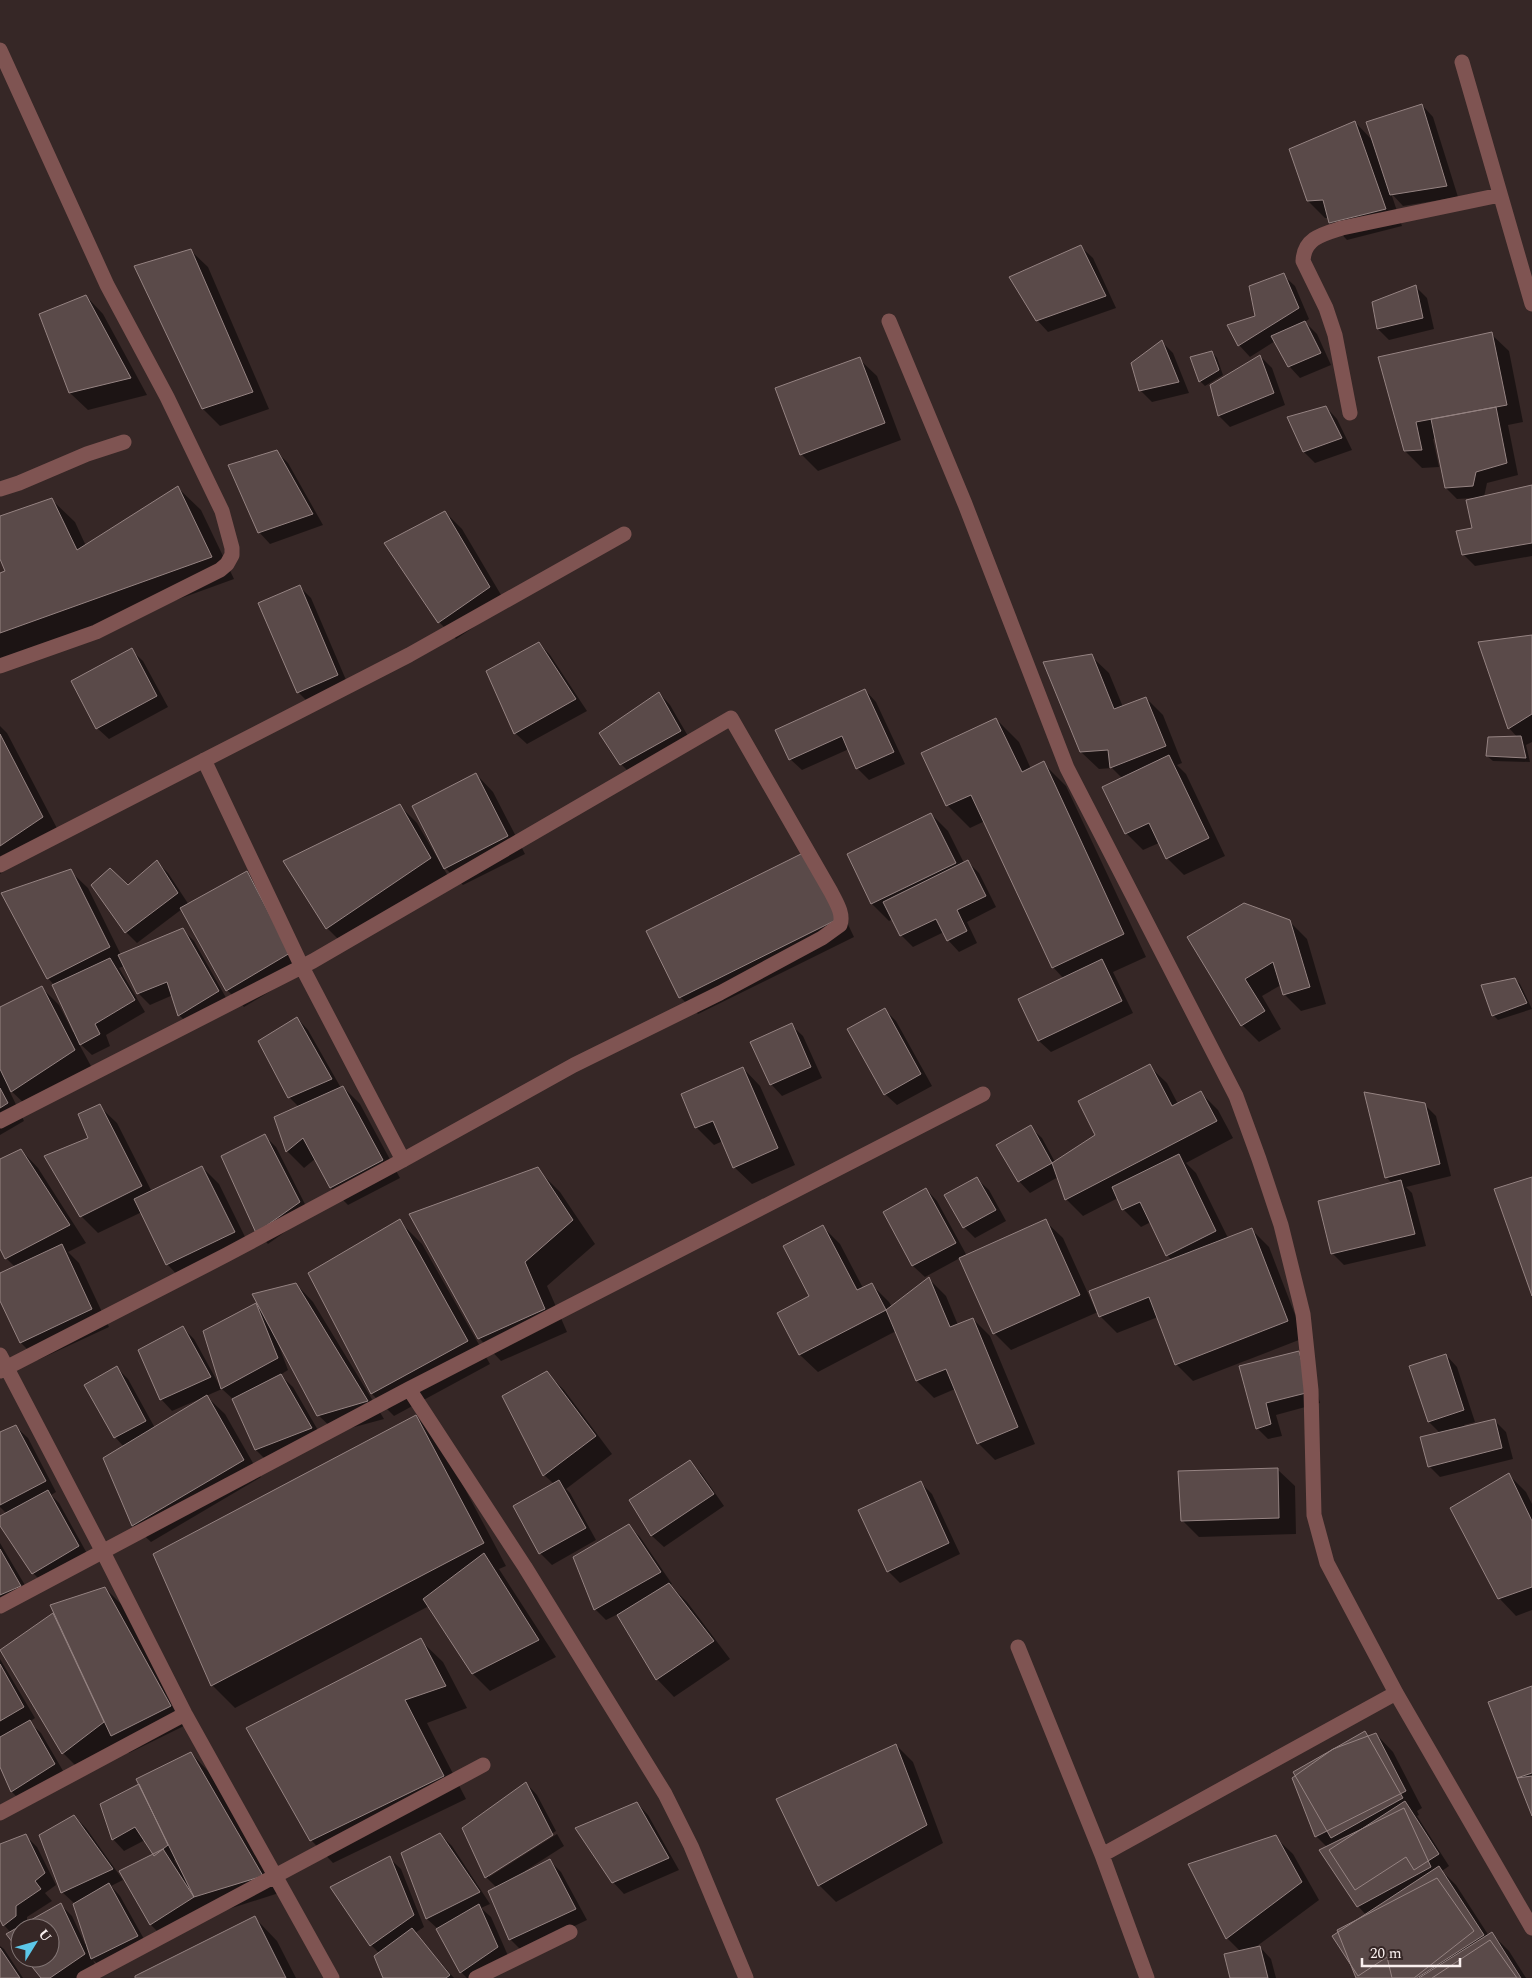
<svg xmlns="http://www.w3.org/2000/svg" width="1532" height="1978" font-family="Spectral,serif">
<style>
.shadow{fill:#0007;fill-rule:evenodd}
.building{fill:#5a4a49;stroke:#958382}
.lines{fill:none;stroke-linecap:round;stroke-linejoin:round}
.minor{stroke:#7f5452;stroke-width:15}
</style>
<rect width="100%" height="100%" fill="#362726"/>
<!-- shadow -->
<path class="shadow" d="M1422,105L1433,117L1458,197L1403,206L1391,193L1402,226L1347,240L1330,222L1329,218H1325L1308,201L1355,122L1374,142Z
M1081,247L1093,258L1116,308L1048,332L1037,320Z
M190,250L208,267L269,409L220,426L203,409Z
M1283,275L1295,286L1309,319L1305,322L1317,334L1331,365L1300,378L1289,366L1275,341L1250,357L1239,345Z
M1416,287L1427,298L1434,329L1389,340L1378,329Z
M86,296L103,314L147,395L88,410L70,393L40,314Z
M1491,334L1509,351L1523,422L1508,425L1518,475L1487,483L1484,497L1532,486V556L1475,566L1464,555L1458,532L1474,529L1473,498L1457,499L1446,488L1436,438L1433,439L1439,467L1422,468L1405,451L1380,358Z
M1162,342L1173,353L1189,393L1152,402L1140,390Z
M1212,352L1217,358L1223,375L1205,386L1200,381Z
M1260,356L1272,368L1285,405L1230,427L1219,416Z
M859,359L877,376L901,440L818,471L801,454Z
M1326,407L1337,419L1352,450L1315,463L1304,452Z
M276,451L288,463L323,525L270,544L259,532Z
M178,488L201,510L234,579L0,664V574L7,572L0,556V517L52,500L75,522L86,546Z
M445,512L462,529L507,605L456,639L439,622Z
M299,586L311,598L349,687L310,704L298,692Z
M1532,637V742L1526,745L1530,762L1493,761L1487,756L1518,738L1509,728Z
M539,643L550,655L587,711L527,744L515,733Z
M131,650L143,661L168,707L109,739L97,728Z
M1091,656L1109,673L1123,707L1146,698L1163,715L1182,763L1177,765L1186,774L1225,856L1184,875L1167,858L1159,843L1143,850L1126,833L1123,779L1112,768L1099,769L1081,752Z
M865,690L876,702L905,764L869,780L857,768L849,749L802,770L790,759Z
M659,693L670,705L692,743L633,776L621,764Z
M996,719L1019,742L1031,769L1043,763L1066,786L1146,957L1113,972L1133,1013L1051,1052L1039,1041L1020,1000L1064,979L1053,967L985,821L970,828L947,805Z
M0,726L7,733L60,834L0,874Z
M476,774L493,792L525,854L463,885L445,868Z
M400,806L417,823L448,876L344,945L327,928Z
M931,814L948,831L964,863L968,862L979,873L996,907L967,922L977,943L959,952L948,940L944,932L913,947L901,935L893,919L889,921L872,904L848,855Z
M157,862L168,873L189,905L247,872L264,889L306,970L244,1007L227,990L182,909L137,943L126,932L128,887Z
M822,870L854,937L698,1014L680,997Z
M70,871L88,888L121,955L183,930L194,941L229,1003L190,1026L179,1015L173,995L150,1005L138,993L124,966L119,968L145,1012L106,1035L110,1046L92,1055L78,1042L92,1068L30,1109L8,1088L24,1121L0,1135V1008L42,988L59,1005L73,1032L75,1031L53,984L48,978Z
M1289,921L1307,939L1326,1004L1301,1011L1284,994L1281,985L1262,996L1281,1029L1259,1042L1242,1025L1189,938Z
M1515,979L1520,984L1532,1009L1498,1020L1493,1015Z
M885,1010L896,1021L932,1086L897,1105L885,1094Z
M297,1018L308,1030L341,1088L343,1087L360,1104L400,1178L348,1205L331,1188L315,1159L304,1168L287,1151L299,1107L289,1097Z
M791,1025L803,1036L822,1078L782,1096L771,1084Z
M1149,1066L1167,1083L1178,1104L1201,1093L1218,1110L1233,1138L1186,1163L1196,1173L1228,1238L1251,1229L1269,1247L1304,1338L1193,1381L1176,1364L1158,1317L1117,1333L1100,1316L1098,1312L1011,1350L994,1333L960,1258L925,1277L913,1266L884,1212L926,1189L937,1201L967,1256L1045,1221L1063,1238L1096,1311L1098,1310L1172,1260L1167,1255L1151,1222L1141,1227L1123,1209L1118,1198L1083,1216L1066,1199L1058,1177L1030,1193L1019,1181L1030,1127L1042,1138L1055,1162L1097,1136Z
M743,1068L760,1086L795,1165L752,1184L734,1167L723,1141L714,1145L696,1127Z
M1424,1104L1436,1116L1451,1176L1406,1187L1412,1193L1426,1246L1344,1265L1333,1254L1320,1202L1393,1184L1387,1178Z
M99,1106L117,1123L152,1192L202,1167L219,1184L251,1249L184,1282L167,1264L142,1212L98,1233L81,1216L90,1139Z
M265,1136L276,1147L310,1214L268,1244L257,1232Z
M21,1150L38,1168L86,1243L68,1252L79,1263L109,1327L38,1360L21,1343L0,1298V1274L15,1267L6,1258L0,1246V1160Z
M537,1169L560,1192L595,1244L547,1286L567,1332L501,1361L479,1338Z
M977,1179L989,1190L1006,1221L975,1238L964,1227Z
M399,1221L422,1244L490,1364L394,1416L372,1394L310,1273Z
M822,1226L840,1244L863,1288L871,1284L889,1302L892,1307L929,1279L946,1296L958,1325L973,1319L990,1336L1035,1444L995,1460L978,1443L955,1389L934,1398L917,1381L896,1331L818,1372L800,1355L778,1313L811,1296Z
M296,1284L313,1302L384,1419L336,1432L318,1415L278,1340L277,1341L288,1370L280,1375L293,1387L323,1439L267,1461L256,1450L234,1400L222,1389L206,1396L225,1414L261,1477L151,1542L133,1525L124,1447L115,1437L117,1368L128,1379L155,1428L203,1399L202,1398L172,1411L161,1399L183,1328L194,1339L221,1388L255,1304L262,1311Z
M1446,1355L1457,1367L1475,1422L1464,1425L1465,1427L1494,1420L1506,1432L1513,1459L1440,1477L1429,1466L1440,1433L1429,1422Z
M1310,1364L1320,1403L1276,1415L1282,1436L1268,1439L1257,1428L1241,1367Z
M547,1373L564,1390L612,1454L566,1489L570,1493L596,1540L552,1565L540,1553L514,1507L554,1484L544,1475Z
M416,1417L439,1440L506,1566L499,1569L556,1657L490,1691L472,1673L429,1606L235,1708L212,1685Z
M16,1427L28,1438L56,1492L51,1495L59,1503L89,1557L45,1585L33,1573L0,1523V1517L7,1514L0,1507V1434Z
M690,1462L701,1473L724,1506L664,1547L652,1536L631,1501Z
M1277,1469L1295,1486L1296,1534L1199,1537L1182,1520Z
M1509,1475L1526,1492L1532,1504V1610L1516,1616L1499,1598Z
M921,1483L932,1494L960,1554L900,1583L888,1571Z
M629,1526L640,1537L672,1584L670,1585L687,1602L730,1659L674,1697L657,1679L618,1614L606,1620L595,1609Z
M0,1543L32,1597L0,1611Z
M105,1588L122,1605L188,1724L129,1753L118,1742L80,1770L63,1753L2,1650L55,1614Z
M420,1640L443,1662L467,1708L427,1723L466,1799L333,1863L311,1840Z
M0,1659L35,1718L29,1722L41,1733L66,1776L23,1803L12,1792L0,1764Z
M1532,1687V1813L1490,1703Z
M1365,1733L1369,1737L1376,1734L1393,1752L1422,1808L1417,1811L1419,1815L1417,1816L1449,1866L1442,1871L1456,1885L1489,1936L1492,1934L1509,1951L1526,1978H1358L1366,1915L1358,1906L1321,1851L1327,1847L1316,1836Z
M896,1745L913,1762L943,1843L836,1902L819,1885Z
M191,1753L208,1771L279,1893L213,1914L162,1936L151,1925L121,1871L154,1854L145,1840L124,1851L113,1839L101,1804L139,1785ZM177,1858L184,1873L183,1874L174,1860Z
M526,1783L537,1795L556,1831L489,1874V1877L557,1834L564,1846L525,1871L526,1873L550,1861L561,1872L587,1920L522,1951L510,1939L497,1888L486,1877L464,1829Z
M637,1803L648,1815L679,1870L624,1894L613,1882Z
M74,1816L86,1828L123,1880L111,1886L120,1896L149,1948L104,1970L93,1960L96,1966L78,1978H42L27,1958H50V1928H20V1950L11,1933L4,1925L0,1917V1845L26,1836L37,1847L56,1885L45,1893L52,1901L27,1917V1924L61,1905L72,1916L85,1944L87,1943L75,1904L62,1892Z
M440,1834L452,1846L490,1904L481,1908L491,1917L509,1958L480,1978H467L461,1972L438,1929L427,1919L403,1853Z
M1275,1837L1293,1854L1319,1900L1253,1949L1260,1947L1271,1959L1276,1978H1231L1241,1952L1227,1938Z
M389,1858L401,1869L424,1927L415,1933L454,1978H384L379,1953L371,1945Z
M255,1918L277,1941L296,1978H137Z
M0,1946L4,1949L23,1978H0Z"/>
<!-- building -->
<path class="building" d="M1422,104L1447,186L1390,195L1366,122Z
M1355,121L1386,209L1329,223L1323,200L1307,201L1289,149Z
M1081,245L1106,296L1036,321L1009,277Z
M191,249L253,392L202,409L134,266Z
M1284,273L1299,308L1238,346L1227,325L1255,316L1249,286Z
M1416,285L1423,318L1377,329L1372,302Z
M86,295L131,378L69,393L39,314Z
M1305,321L1321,353L1288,367L1271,336Z
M1492,332L1507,405L1416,422L1422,450L1404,451L1378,357Z
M1162,340L1179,382L1139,391L1131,363Z
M1212,351L1219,370L1199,382L1190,357Z
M1260,355L1274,393L1218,416L1210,385Z
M860,357L885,423L800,455L775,388Z
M1326,406L1342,438L1303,452L1287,417Z
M1496,407L1507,463L1476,472L1473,486L1445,488L1431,419Z
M277,450L313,514L258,533L228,465Z
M1532,485V543L1462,555L1456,531L1472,528L1466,500Z
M178,486L212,557L0,633V573L5,571L0,559V516L52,498L77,550Z
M445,511L490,587L438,623L384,543Z
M300,585L338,675L297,693L258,603Z
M1532,635V714L1508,729L1478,642Z
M539,642L576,699L514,734L486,671Z
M132,648L157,696L96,729L71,681Z
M1092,654L1114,709L1146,697L1166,746L1110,768L1108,750L1080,752L1043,662Z
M865,689L894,752L856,769L842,736L789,760L775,730Z
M659,692L681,731L620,765L599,733Z
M996,718L1022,772L1044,761L1124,934L1052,968L971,795L946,806L921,753Z
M0,734L43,817L0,846Z
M1521,736L1526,758L1486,756L1488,737Z
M1169,755L1209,838L1166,859L1149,823L1125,834L1102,787Z
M476,773L508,836L444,869L412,806Z
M400,804L431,858L326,929L283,861Z
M931,813L956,863L871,904L847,854Z
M805,852L838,919L679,998L646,931Z
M157,860L178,893L125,933L91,885L110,868L128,885Z
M968,860L986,896L957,910L967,931L947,941L936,919L900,936L883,902Z
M71,869L110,947L47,979L1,893Z
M247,871L290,953L226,991L180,908Z
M1244,903L1290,920L1310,987L1283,995L1273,962L1245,979L1265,1011L1241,1026L1187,937Z
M183,928L219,991L178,1016L167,982L137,994L118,955Z
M110,958L135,1000L95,1024L100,1034L80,1045L52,985Z
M1102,959L1122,1001L1038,1041L1018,999Z
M1515,978L1527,1003L1492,1016L1481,985Z
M42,986L75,1050L11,1092L0,1069V1007Z
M885,1008L921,1074L884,1095L847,1029Z
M297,1017L332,1079L288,1098L258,1041Z
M792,1023L811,1067L770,1085L750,1042Z
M1150,1064L1172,1106L1201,1091L1217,1121L1065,1200L1052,1163L1095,1135L1078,1101Z
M743,1067L778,1148L733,1168L713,1121L695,1128L681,1094Z
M343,1086L383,1160L330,1188L303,1138L286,1152L274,1117Z
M0,1088L8,1103L0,1108Z
M1364,1092L1425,1103L1440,1164L1385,1178Z
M100,1104L142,1186L80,1217L44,1156L88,1138L78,1114Z
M1031,1125L1052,1163L1018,1182L996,1145Z
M265,1134L300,1202L256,1233L221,1156Z
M21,1149L70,1225L5,1259L0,1249V1159Z
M1179,1154L1216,1231L1166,1256L1140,1202L1122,1210L1112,1187Z
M202,1166L235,1232L166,1265L134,1199Z
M538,1167L573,1220L525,1262L545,1309L478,1339L409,1214Z
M977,1177L996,1210L963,1228L944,1195Z
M1532,1177V1296L1494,1189Z
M1401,1180L1415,1234L1331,1254L1318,1201Z
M926,1188L956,1243L912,1266L883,1212Z
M400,1219L468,1341L371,1394L308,1273Z
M1046,1219L1080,1295L993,1334L959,1258Z
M823,1225L857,1290L872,1283L886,1310L799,1355L777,1313L809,1296L783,1246Z
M1252,1228L1288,1321L1175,1365L1149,1297L1099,1317L1089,1291Z
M62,1244L92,1309L20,1343L0,1301V1273Z
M929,1277L950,1327L973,1318L1018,1427L977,1444L946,1369L916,1381L886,1310Z
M296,1283L368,1401L317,1416L252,1294Z
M256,1303L278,1358L221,1389L203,1331Z
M183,1326L211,1377L160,1400L138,1350Z
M1299,1351L1310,1392L1266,1403L1271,1424L1256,1429L1239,1366Z
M1446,1354L1464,1410L1428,1422L1409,1366Z
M117,1366L146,1421L114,1438L84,1385Z
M547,1371L596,1436L543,1476L502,1396Z
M281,1374L312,1428L255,1450L232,1399Z
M207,1395L244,1460L132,1526L103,1458Z
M416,1415L484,1543L211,1686L153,1554Z
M1495,1419L1502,1448L1428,1467L1420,1437Z
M16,1425L46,1481L0,1505V1432Z
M690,1460L714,1494L651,1536L629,1500Z
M1278,1468L1279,1518L1181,1521L1178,1471Z
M1509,1473L1532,1521V1587L1498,1599L1450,1508Z
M559,1480L586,1528L539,1554L513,1506Z
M921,1481L949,1543L887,1572L858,1510Z
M48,1490L79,1546L32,1574L0,1526V1516Z
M629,1524L661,1572L594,1610L573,1557Z
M0,1549L21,1586L0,1595Z
M484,1553L539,1640L472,1674L423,1599Z
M669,1583L714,1641L656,1680L617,1615Z
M105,1587L171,1706L111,1736L50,1605Z
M53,1613L104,1722L62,1754L0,1650Z
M421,1638L446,1686L405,1700L444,1776L310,1841L246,1728Z
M0,1664L24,1707L0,1721Z
M1532,1686V1773L1517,1778L1488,1702Z
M30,1720L55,1764L11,1792L0,1767V1737Z
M1365,1731L1403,1798L1331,1838L1293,1772Z
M1376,1733L1406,1791L1315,1837L1292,1778L1333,1749Z
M896,1744L927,1825L818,1886L776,1799Z
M191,1752L263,1876L194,1897L136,1779Z
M1532,1776V1816L1517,1778Z
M526,1782L553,1835L485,1878L462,1828Z
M139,1784L168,1845L154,1856L135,1827L112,1840L100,1804Z
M1405,1801L1439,1854L1414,1870L1406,1857L1355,1890L1329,1850Z
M637,1802L669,1858L612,1883L575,1828Z
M1404,1808L1431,1867L1357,1907L1319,1850Z
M74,1815L113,1869L61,1893L39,1835Z
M440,1833L480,1892L426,1919L401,1853Z
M26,1834L45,1873L35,1881L41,1889L16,1906V1916L3,1926L0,1920V1844Z
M1276,1835L1302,1882L1226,1939L1188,1864Z
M163,1849L194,1897L150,1925L119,1871Z
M390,1856L414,1915L370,1946L330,1887Z
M550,1859L576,1909L509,1940L488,1891Z
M1439,1866L1484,1935L1417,1978H1392L1387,1957L1358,1976L1332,1936Z
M1437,1878L1474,1931L1414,1978H1356L1337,1930Z
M109,1883L138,1936L91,1959L73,1904Z
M61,1903L85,1954L50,1978H41L25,1958H50V1928H20V1952L6,1934Z
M479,1904L498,1947L460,1973L436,1929Z
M255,1916L286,1978H135V1976Z
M412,1928L450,1975L446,1978H383L374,1956Z
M1492,1932L1521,1978H1419Z
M1490,1940L1517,1978H1432Z
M1260,1946L1268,1978H1230L1224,1954Z
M0,1948L20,1978H0Z"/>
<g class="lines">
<!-- minor -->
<path class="minor" d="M0,50L107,285L167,397L222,511L232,548V555L227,564L220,570L96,632L0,666
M1462,62L1532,304
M889,321L965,504L1067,768L1236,1096L1259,1159L1281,1225L1303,1314L1311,1390L1314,1515L1327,1563L1396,1693L1532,1928
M1350,413L1335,335L1326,308L1303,261C1304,238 1323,234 1342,228L1500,195
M0,489L19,483L87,454L124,442
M204,760L302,967L403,1160
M0,865L409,655L624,534
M0,1121L313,961L731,718L831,892C836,902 844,914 840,925L822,938L720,993L574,1065L403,1160L226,1255L0,1371
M0,1355L103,1552L185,1714L332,1978
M409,1389L525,1567L665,1794L691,1846L746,1978
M0,1606L409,1389L983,1094
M1018,1647L1102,1855
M0,1813L185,1714
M84,1978L483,1765
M476,1978L570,1932
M1147,1978L1102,1855L1396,1693"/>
</g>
<!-- north arrow -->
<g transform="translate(35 1943) rotate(53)"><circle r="24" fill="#362726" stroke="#847776"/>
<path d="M0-4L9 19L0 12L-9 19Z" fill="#5cc7e8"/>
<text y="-8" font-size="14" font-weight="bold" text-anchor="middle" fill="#f9efee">U</text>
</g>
<!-- scale -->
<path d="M1362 1958v8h98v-8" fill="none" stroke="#f9efee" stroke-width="2.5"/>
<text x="1370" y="1958" font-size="15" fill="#f9efee" stroke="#362726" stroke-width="4" paint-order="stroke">20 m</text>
</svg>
